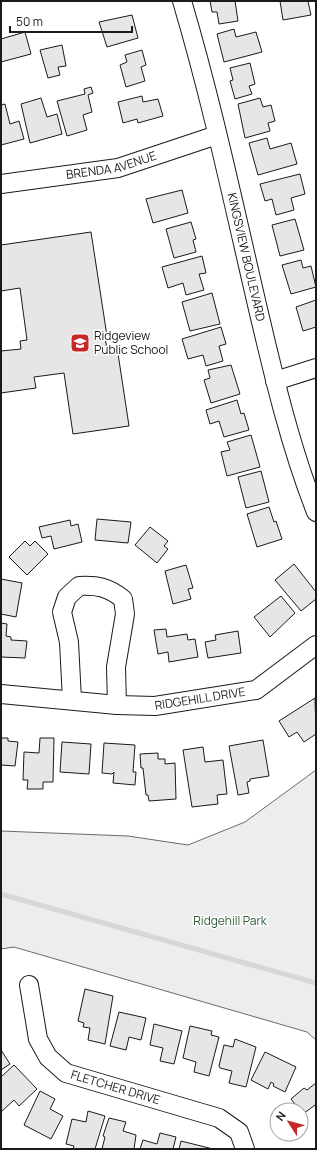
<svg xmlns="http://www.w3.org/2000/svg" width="317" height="1150" font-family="Manrope,sans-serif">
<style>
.built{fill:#ededed;stroke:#6a6a6a}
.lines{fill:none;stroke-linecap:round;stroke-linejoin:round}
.stream{stroke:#d7d7d7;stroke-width:5}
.building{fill:#e6e6e6;stroke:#1a1a1a}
.minor-casing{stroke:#1a1a1a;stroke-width:20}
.minor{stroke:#fff;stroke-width:18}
.labels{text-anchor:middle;stroke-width:3;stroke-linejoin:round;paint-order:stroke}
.street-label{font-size:12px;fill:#1a1a1a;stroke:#fff}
.poi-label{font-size:12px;fill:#1a1a1a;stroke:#fff;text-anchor:start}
.park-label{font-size:12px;fill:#2b5a34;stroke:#fff}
</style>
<rect width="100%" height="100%" fill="#fff"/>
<!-- built -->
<path class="built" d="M316,770V1040L307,1032L14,947L1,949V831L128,836L188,845L245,822Z"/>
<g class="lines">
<!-- stream -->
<path class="stream" d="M1,894L316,983"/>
</g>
<!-- building -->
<path class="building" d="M210,1H235L238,21L219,24L217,12H212Z
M280,1H308L311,15L283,20Z
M132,15L138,38L107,47L99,22Z
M234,29L236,37L256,32L262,52L224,62L217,34Z
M25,32L31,54L1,62V39Z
M62,45L66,66L58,67L60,75L48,78L40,50Z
M142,50L146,65L141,67L145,81L126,87L120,65L127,62L125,55Z
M250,63L255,84L249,86L252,94L235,99L230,81L233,80L230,68Z
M91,87L93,93L88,95L92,112L83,115L87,130L67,136L57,101L85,94L84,89Z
M142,96L143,102L158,99L163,116L138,123L137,119L123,123L118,102Z
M41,98L47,117L57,114L62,134L30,143L21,104Z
M260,98L263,107L271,105L275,121L268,123L270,131L245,138L238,104Z
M5,104L10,124L19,121L24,139L1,145V105Z
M267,138L270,149L291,143L297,164L258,175L249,143Z
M300,174L305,194L291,198L294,210L276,215L272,199L265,201L260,184Z
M182,190L188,213L153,223L146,199Z
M295,219L304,250L280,256L272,225Z
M191,222L196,239L193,240L196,252L174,258L166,229Z
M91,232L107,336L105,337L107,349L117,347L129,426L73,434L64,373L34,377L36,388L1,393V351L21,349L20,341L27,340L20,288L1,291V245Z
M202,256L206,273L199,274L204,290L186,295L183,283L168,288L162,267Z
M301,260L303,268L311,266L316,287L291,294L282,265Z
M212,293L220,324L190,331L182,302Z
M316,300V327L303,331L296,307Z
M221,327L226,344L219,346L223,361L206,366L203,355L188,359L182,339Z
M231,365L240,394L211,403L204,380L210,378L208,370Z
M237,400L241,414L244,413L249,430L224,437L219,421L210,424L206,410Z
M251,435L260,467L227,476L221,452L230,450L227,442Z
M261,471L269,502L246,508L238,477Z
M269,507L274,522L276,521L282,539L257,547L247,514Z
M97,519L131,522L128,543L95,540Z
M70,520L71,526L78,524L82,542L54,549L51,536L42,538L39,527Z
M150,527L168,541L164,546L168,549L157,563L135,545Z
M25,541L30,546L35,541L48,554L27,575L9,557Z
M294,564L316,592V599L301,611L275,580Z
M186,565L193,588L188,589L191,599L173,604L165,571Z
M1,579L22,583L16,617L1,614Z
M281,596L295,613L270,637L254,617Z
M1,623L7,624L6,636L11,637V640L27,641L25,658L1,657Z
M166,629L167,637L187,634L188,640L195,639L198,657L169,662L168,652L158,654L154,630Z
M238,631L241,653L208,658L205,642L216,640L215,635Z
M315,698L316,734L304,742L297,732L289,737L279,721Z
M1,738H8V741L18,742L15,766L1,765Z
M40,738H54L53,782H43V789H27L28,780H23L24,752L39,753Z
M263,740L269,776L250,779V781L247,782L249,793L238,795L229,746Z
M62,742L91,744L89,774L60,772Z
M104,743L135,745L133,772H136L135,785L113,783L114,772L112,774L102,773Z
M203,747L205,762L223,760L227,794L217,795L218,804L192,807L183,750Z
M158,753V759H165V764L175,763L176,799L149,801L148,795H146L143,768H141L140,754Z
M85,989L113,996L105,1044L88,1040L90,1028L83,1027L84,1023L78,1021Z
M119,1012L146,1018L141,1040L129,1037L126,1050L110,1046Z
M154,1024L182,1031L174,1064L160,1061L163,1048L150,1045Z
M190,1026L212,1031L211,1035L219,1037L209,1076L194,1072L196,1062L183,1058Z
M235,1039L256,1047L246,1087L229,1083L232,1071L220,1068L219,1066L224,1045L233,1047Z
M1,1050L10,1064L1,1070Z
M265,1052L296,1067L285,1092L273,1086L274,1084L271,1082L268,1089L251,1080Z
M14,1065L37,1089L19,1106L14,1100L1,1112V1077Z
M316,1083V1106L315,1105L303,1114L291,1099L304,1088L307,1090Z
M40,1091L55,1099L50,1109L63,1116L51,1139L24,1125Z
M88,1111L105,1116L95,1149H73L74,1146L66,1144L72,1119L86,1122Z
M109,1118L126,1122L123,1131L136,1135L134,1149H102L105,1137L103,1136Z
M160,1133L176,1137L173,1149H140L143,1140L157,1144Z
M181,1141L213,1149H179Z"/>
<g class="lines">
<!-- minor casing -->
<g class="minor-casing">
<g id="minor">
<path id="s1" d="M182,1C212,102 234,206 258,309C274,377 290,446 316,512"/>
<path id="s2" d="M1,184L118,168L217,135"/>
<path d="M275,381L316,368"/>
<path id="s3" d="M1,694L117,705L155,706L256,690L316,645"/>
<path d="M72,700L69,642L62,612L67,597L79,586C97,585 108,587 123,599L125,614L116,667L117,705"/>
<path id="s4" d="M29,985L38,1039L48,1057L66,1073L219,1118L239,1132L245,1149"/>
</g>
</g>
<!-- minor -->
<use href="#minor" class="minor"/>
</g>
<!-- icons -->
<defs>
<g id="school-square" transform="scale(1)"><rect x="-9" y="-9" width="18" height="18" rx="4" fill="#c62828" stroke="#fff"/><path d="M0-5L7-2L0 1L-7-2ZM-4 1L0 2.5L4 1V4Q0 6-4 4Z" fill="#fff"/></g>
</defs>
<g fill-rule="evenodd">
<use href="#school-square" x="80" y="343"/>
</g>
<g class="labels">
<!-- street labels -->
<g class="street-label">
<text dy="4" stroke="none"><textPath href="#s2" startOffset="112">BRENDA AVENUE</textPath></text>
<text dy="4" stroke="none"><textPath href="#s1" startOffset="264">KINGSVIEW BOULEVARD</textPath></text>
<text dy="4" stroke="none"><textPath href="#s3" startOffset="200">RIDGEHILL DRIVE</textPath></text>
<text dy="4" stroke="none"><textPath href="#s4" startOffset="151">FLETCHER DRIVE</textPath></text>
</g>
<!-- poi labels -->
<g class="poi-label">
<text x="94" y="340">Ridgeview<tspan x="94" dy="14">Public School</tspan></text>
</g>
<!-- park labels -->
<g class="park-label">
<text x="230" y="925">Ridgehill Park</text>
</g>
</g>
<!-- border -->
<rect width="317" height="1150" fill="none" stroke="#1a1a1a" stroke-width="4"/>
<!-- north arrow -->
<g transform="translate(289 1122) rotate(306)"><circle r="19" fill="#ffffff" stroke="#a3a3a3"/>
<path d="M0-3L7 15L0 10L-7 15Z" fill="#c62828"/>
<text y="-6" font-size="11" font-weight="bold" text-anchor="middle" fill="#1a1a1a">N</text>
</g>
<!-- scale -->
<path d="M10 26v6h122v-6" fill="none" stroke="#1a1a1a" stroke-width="2"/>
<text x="16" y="26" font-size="12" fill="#1a1a1a" stroke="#ffffff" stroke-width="3" paint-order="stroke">50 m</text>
</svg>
